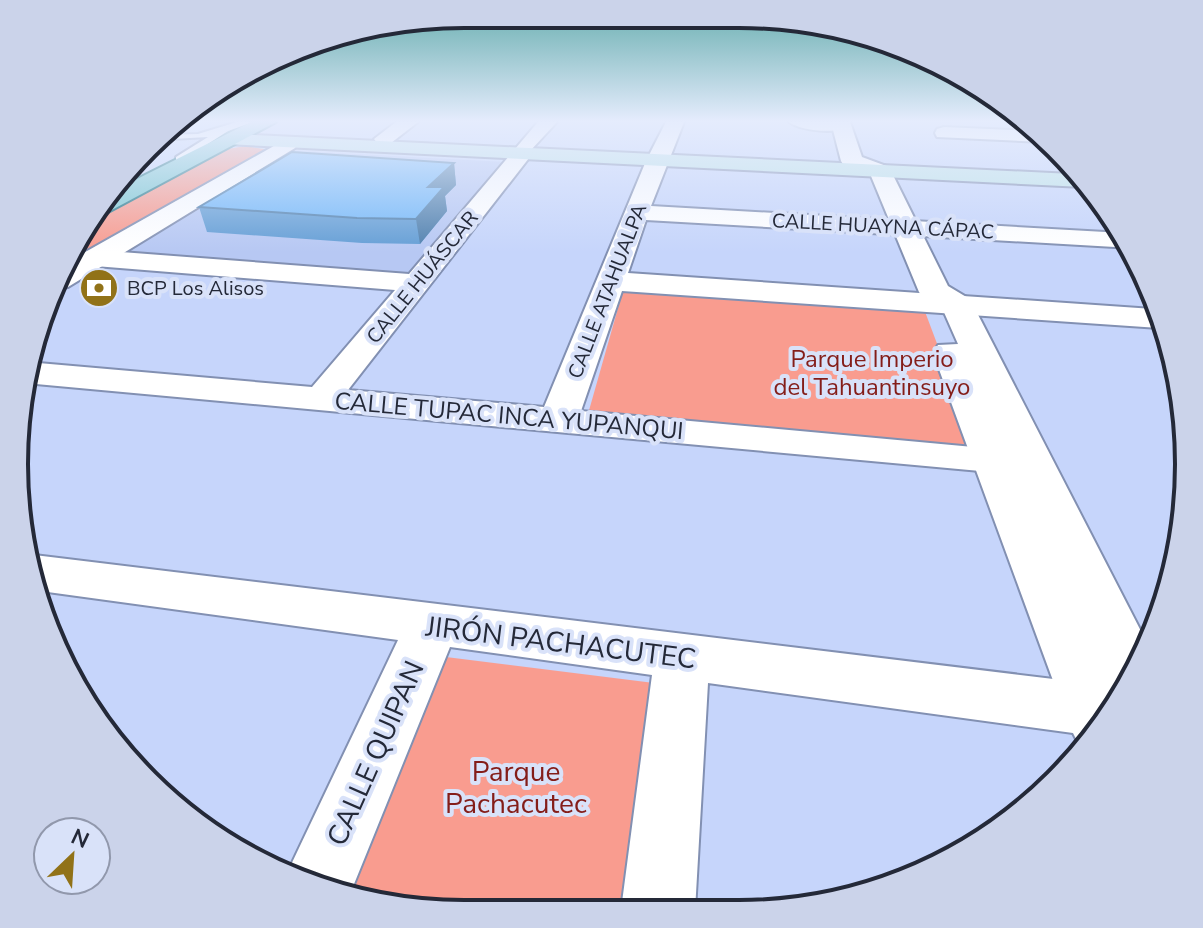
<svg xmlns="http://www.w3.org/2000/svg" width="1203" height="928" font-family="'Nunito Sans',sans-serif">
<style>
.built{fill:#b7c8f3}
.green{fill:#f99c8f}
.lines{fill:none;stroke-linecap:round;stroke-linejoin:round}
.service-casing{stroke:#8290b2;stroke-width:4}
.minor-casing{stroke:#8290b2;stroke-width:4}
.tertiary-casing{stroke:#8290b2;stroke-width:4}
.secondary-casing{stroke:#8290b2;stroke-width:4}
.primary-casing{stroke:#257787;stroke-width:4}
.service{fill:#fff;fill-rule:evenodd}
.minor{fill:#fff;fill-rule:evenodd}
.tertiary{fill:#fff;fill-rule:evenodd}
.secondary{fill:#bee3e8;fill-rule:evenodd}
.primary{fill:#7cc7d0;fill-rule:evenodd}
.wall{fill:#649ed5}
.shaded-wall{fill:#5181ae}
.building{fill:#74b8f8;stroke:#5181ae;stroke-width:2}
.labels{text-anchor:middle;stroke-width:8;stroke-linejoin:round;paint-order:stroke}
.far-street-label{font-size:20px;fill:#242938;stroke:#d9e2f9}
.far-poi-label{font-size:20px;fill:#242938;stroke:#d9e2f9;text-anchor:start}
.park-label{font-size:24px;fill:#841d19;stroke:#d9e2f9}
.street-label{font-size:24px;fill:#242938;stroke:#d9e2f9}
.near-street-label{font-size:28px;fill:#242938;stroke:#d9e2f9}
.near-park-label{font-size:28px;fill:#841d19;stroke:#d9e2f9}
.rim{fill:none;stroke:#242938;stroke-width:4}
</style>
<rect width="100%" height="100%" fill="#c6d5fb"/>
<!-- built -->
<path class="built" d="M298,151L506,162L411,277L109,255L278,155Z"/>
<!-- green -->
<path class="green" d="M245,146L270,150L60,272L74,239L89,220L228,149Z
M624,287L924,309L977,450L588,414Z
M438,656L654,683L625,910L377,905L341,891Z"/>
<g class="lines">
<!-- service casing -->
<g class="service-casing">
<path id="service" d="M237,122H253L228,131L180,162L176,161V157L208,137L153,140L160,135L198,134Z"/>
</g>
<!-- minor casing -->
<g class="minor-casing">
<path id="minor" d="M396,122H418L391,143H377L374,139Z
M538,122H557L530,151L532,154L529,158L348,390L544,407L646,161L666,122H684L651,206L1123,233L1132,248L646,220L628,273L1153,309L1159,328L622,291L581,411L1006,450L1012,459L1006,468L991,472L25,383L27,362L312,387L395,290L95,266L85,264L81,258L85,252L95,250L409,274Z
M789,122H848L850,125C839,135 801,131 789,122Z
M944,127L1034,131L1043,142L937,137L935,133L937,129Z
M26,554L1095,684L1117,695L1095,736L708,683L695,911L621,910L652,675L450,647L350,894L289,869L398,640L33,590Z"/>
</g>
<!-- tertiary casing -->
<g class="tertiary-casing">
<path id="tertiary" d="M831,122H850L862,157L889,167L948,286L968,298L973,305L1145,639L1120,689L1116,688L1118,692L1096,738L1084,748L1080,747L1070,727L933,353L938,345L958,344L943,310L924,299L919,292L871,176L844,166L841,161Z
M288,138L298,144L295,148L68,287L53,289L64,264Z"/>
</g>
<!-- secondary casing -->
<g class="secondary-casing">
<path id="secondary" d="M233,134L1072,174L1083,187L226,144L223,140Z"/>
</g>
<!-- primary casing -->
<g class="primary-casing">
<path id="primary" d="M251,122H276L108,212L94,213L111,192Z"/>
</g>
<!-- service -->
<use href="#service" class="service"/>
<!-- minor -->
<use href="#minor" class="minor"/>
<!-- tertiary -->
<use href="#tertiary" class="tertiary"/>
<!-- secondary -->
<use href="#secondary" class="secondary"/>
<!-- primary -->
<use href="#primary" class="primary"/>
</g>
<!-- wall -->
<path class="wall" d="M454,163L456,185L445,196L447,211L420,244L362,243L207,232L199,207Z"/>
<!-- shaded-wall -->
<path class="shaded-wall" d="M454,163L456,185L445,196L447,211L420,244L416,219L428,187Z"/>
<!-- building -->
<path class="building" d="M292,152L454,163L428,187H444L416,219L357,218L199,207Z"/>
<!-- sky -->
<linearGradient id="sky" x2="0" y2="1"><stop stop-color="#64acad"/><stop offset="0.48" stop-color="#e5ecfd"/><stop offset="1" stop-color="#e5ecfd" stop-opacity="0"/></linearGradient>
<rect width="1203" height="252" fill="url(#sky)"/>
<!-- icons -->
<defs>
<g id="bank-disc" transform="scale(2)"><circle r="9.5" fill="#917218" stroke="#d9e2f9"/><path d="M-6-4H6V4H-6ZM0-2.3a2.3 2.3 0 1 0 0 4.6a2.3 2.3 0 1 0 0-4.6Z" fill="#fff"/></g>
</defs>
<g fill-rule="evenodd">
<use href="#bank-disc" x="99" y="288"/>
</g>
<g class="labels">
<!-- far-street labels -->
<g class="far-street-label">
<text transform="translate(883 226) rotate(3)" y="7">CALLE HUAYNA CÁPAC</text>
<text transform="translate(422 277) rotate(-51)" y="7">CALLE HUÁSCAR</text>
<text transform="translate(607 291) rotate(-69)" y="7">CALLE ATAHUALPA</text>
</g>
<!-- far-poi labels -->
<g class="far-poi-label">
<text x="127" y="295">BCP Los Alisos</text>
</g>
<!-- park labels -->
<g class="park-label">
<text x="872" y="367">Parque Imperio<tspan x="872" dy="28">del Tahuantinsuyo</tspan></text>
</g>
<!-- street labels -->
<g class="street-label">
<text transform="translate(509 416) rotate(5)" y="8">CALLE TUPAC INCA YUPANQUI</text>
</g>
<!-- near-street labels -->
<g class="near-street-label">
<text transform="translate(561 642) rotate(7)" y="10">JIRÓN PACHACUTEC</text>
<text transform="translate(375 753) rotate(-66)" y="10">CALLE QUIPAN</text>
</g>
<!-- near-park labels -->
<g class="near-park-label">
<text x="516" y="781">Parque<tspan x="516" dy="32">Pachacutec</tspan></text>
</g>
</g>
<!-- crop -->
<path d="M0 0H1203V928H0ZM464 28H739A436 436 0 0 1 1175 464V464A436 436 0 0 1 739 900H464A436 436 0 0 1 28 464V464A436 436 0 0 1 464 28Z" fill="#cbd3ea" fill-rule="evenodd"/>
<path class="rim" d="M464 28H739A436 436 0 0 1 1175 464V464A436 436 0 0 1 739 900H464A436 436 0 0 1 28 464V464A436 436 0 0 1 464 28Z"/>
<!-- north arrow -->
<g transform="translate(72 856) rotate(25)"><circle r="38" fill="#d9e2f9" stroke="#9198ac" stroke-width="2"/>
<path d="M0-6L14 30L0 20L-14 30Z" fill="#917218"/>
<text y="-12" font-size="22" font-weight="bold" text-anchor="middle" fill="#242938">N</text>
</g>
</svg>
